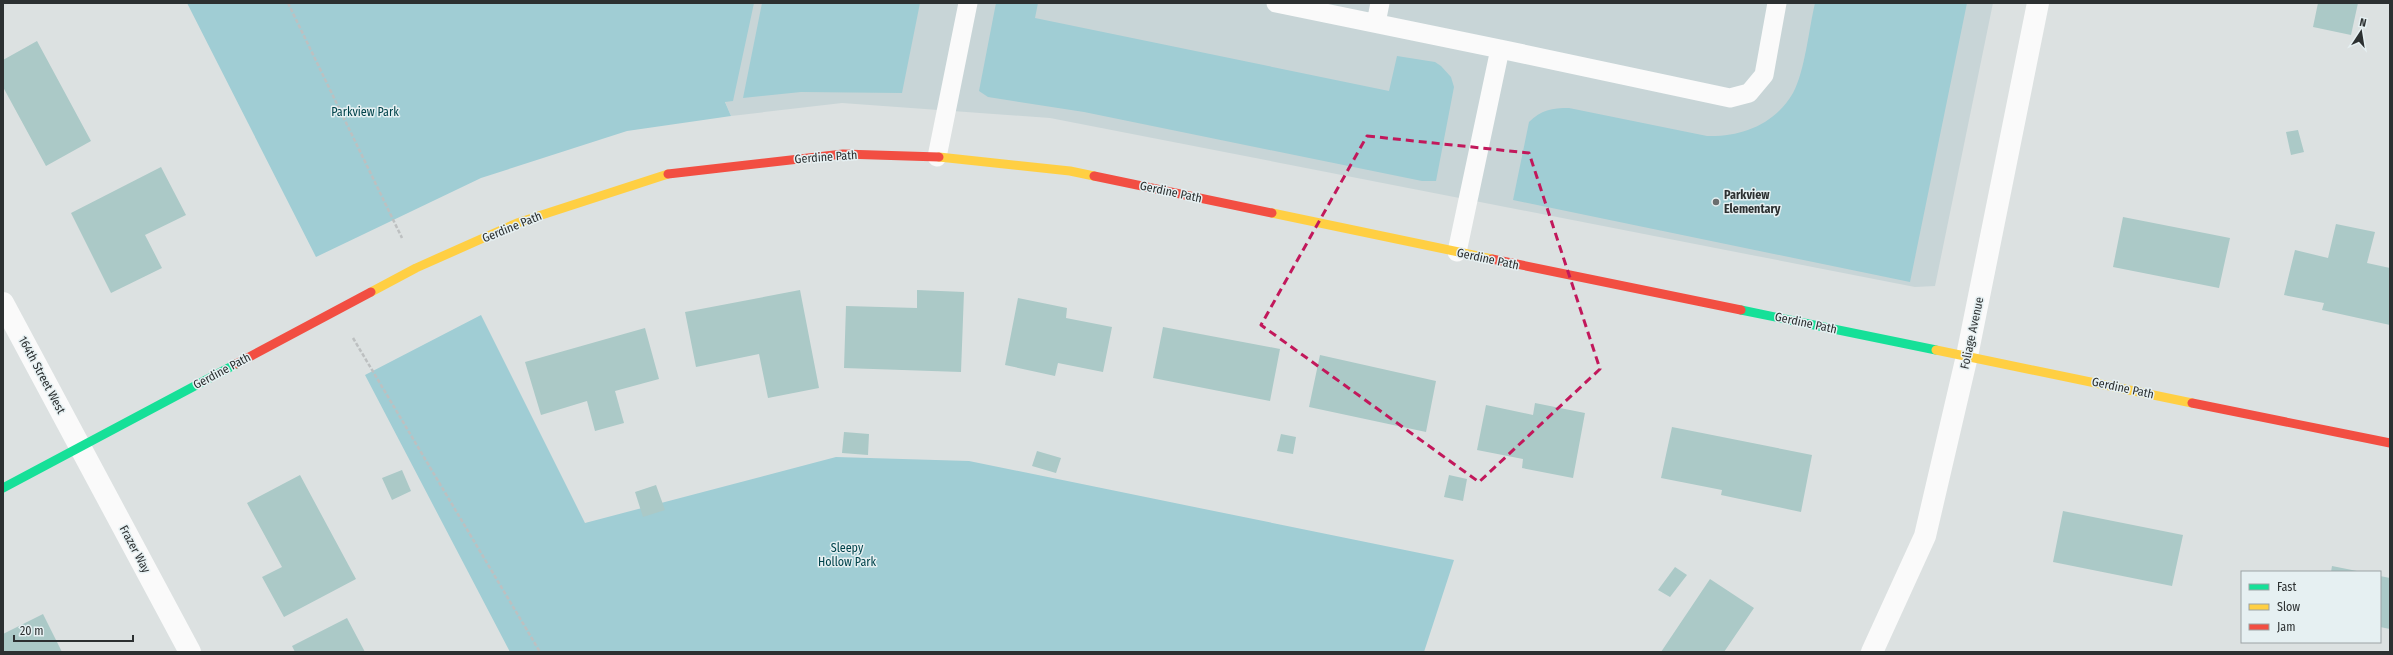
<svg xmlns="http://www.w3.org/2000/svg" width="2393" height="655" font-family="'Fira Sans Condensed',sans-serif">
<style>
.built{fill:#c8d5d7}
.green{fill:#a0cdd4}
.building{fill:#abc9c7}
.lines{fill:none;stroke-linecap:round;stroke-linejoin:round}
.path{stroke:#bdc0c1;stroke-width:2.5;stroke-dasharray:4 2;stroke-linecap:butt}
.lane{stroke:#fafafa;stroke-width:19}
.street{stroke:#fafafa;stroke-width:22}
.fast{stroke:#16e098;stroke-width:9}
.slow{stroke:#ffcf43;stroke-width:9}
.jam{stroke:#f24e42;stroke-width:9}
.marked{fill:none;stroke:#c2185b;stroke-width:3;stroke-dasharray:8 5;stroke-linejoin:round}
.poi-dot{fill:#6a6e6f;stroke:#e6f0f2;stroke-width:1.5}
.labels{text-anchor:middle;stroke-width:3;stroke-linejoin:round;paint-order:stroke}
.park-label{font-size:12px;fill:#00434b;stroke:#e6f0f2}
.street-label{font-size:12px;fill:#2c3031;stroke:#e6f0f2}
.poi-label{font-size:12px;font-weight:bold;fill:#2c3031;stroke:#e6f0f2;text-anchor:start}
</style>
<rect width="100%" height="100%" fill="#dce1e1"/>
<!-- built -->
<path class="built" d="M684,3H1993L1935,286L1915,287L1050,118L842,103L731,116Z"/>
<!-- green -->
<path class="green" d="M187,3H754L733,101L725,102L731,116L627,131L481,178L316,257Z
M762,3H920L902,93L801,92L743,98Z
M996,3H1038L1035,18L1389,91L1397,56L1435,62L1441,66L1451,77L1454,87L1436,181H1422L1084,112L988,97L979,91Z
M1815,3H1967L1910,282L1513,200L1529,122C1541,110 1552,108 1569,108L1707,136C1742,137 1775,124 1793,93C1805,71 1809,28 1815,3Z
M481,315L585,523L836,457L969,461L1454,560L1424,652H510L365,375Z"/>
<!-- building -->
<path class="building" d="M2318,3H2358L2351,35L2313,27Z
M37,41L91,141L46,166L3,87V60Z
M2298,130L2304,152L2291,155L2286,132Z
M161,167L186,215L145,235L162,268L111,293L71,213Z
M2123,217L2230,238L2219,288L2113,267Z
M2336,224L2375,232L2367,263L2390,268V325L2322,310L2324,303L2284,295L2295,250L2328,258Z
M800,290L819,388L768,398L759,354L696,367L685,312Z
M917,290L964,292L961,372L844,368L846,306L917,308Z
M1018,298L1067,308L1066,318L1112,327L1103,372L1058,363L1055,376L1005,365Z
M1163,327L1280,349L1270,401L1153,378Z
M645,328L659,379L615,391L624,423L595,431L587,401L541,415L525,362Z
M1320,355L1436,381L1426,432L1309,407Z
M1535,403L1585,413L1573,478L1522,468L1523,459L1477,450L1486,405L1533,415Z
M1672,427L1812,455L1801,512L1721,495L1722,490L1661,478Z
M844,432L869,434L868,455L842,453Z
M1281,434L1296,437L1293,454L1277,451Z
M1037,451L1061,458L1056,473L1032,466Z
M402,470L411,491L392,500L382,478Z
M300,475L356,579L284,617L262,577L282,567L247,503Z
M1449,475L1467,479L1463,501L1444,497Z
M656,485L665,510L643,517L635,492Z
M2063,511L2183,535L2172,586L2053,562Z
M2332,566L2357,571V572H2331Z
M1675,567L1687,575L1670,597L1658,590Z
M2380,576L2390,578V629L2380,627Z
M1710,579L1754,608L1724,652H1661Z
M43,614L62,652H3V634Z
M347,618L365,652H295L292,646Z"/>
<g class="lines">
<!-- path -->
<path class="path" d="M288,3L402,238
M353,338L540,652"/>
<!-- lane -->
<path class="lane" d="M1276,3L1500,49L1457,252
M1376,23L1380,3
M1500,49L1730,98L1749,93L1764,75L1777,3
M937,157L968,3"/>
<!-- street -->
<path class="street" d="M3,303L190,652
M1872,652L1925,536L1967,356L2038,3"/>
<!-- fast -->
<path class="fast" d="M1741,310L1936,350
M3,488L236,364"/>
<!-- slow -->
<path class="slow" d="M939,157L1070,171L1094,176
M1272,213L1492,259
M371,292L416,268L517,223L668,174
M1936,350L2192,403"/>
<!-- jam -->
<path class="jam" d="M668,174L843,154L939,157
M1094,176L1272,213
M1492,259L1741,310
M236,364L371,292
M2192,403L2390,443"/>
</g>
<!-- marked area -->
<path class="marked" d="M1367,136L1529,153L1600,369L1479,482L1261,325Z"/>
<!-- markers -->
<circle class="poi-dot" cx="1716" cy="202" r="4"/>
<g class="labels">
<!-- park labels -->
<g class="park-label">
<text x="365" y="116">Parkview Park</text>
<text x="847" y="552">Sleepy<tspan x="847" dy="14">Hollow Park</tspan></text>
</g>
<!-- street labels -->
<g class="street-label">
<text transform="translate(826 157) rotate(-4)" y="4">Gerdine Path</text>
<text transform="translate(1171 192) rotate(12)" y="4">Gerdine Path</text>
<text transform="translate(512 227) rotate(-22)" y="4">Gerdine Path</text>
<text transform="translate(1488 259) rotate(12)" y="4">Gerdine Path</text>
<text transform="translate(1806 323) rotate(12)" y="4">Gerdine Path</text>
<text transform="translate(1972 333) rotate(-78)" y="4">Foliage Avenue</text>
<text transform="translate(222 371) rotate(-28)" y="4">Gerdine Path</text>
<text transform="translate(42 375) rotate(62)" y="4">164th Street West</text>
<text transform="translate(2123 388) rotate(12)" y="4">Gerdine Path</text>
<text transform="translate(135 549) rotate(62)" y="4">Frazer Way</text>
</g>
<!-- poi labels -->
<g class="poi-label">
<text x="1724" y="199">Parkview<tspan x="1724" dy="14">Elementary</tspan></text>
</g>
</g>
<!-- border -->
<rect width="2393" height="655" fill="none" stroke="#2c3031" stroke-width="8"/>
<!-- legend -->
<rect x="2241" y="571" width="140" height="72" fill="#e6f0f2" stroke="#9ca3a5"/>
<rect x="2249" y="584" width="20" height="6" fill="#16e098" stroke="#9ca3a5"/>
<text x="2277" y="591" font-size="12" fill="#2c3031">Fast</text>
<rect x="2249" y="604" width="20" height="6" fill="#ffcf43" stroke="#9ca3a5"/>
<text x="2277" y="611" font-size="12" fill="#2c3031">Slow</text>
<rect x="2249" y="624" width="20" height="6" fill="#f24e42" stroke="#9ca3a5"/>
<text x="2277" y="631" font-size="12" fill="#2c3031">Jam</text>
<!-- north arrow -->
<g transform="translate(2361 32) rotate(12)" stroke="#e6f0f2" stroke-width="3" paint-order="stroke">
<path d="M0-3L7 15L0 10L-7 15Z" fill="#2c3031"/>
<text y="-6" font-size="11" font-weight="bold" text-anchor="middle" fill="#2c3031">N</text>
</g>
<!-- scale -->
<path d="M14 635v6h119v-6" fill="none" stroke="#2c3031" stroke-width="2"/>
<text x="20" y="635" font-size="12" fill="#2c3031" stroke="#e6f0f2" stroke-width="3" paint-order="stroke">20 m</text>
</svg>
